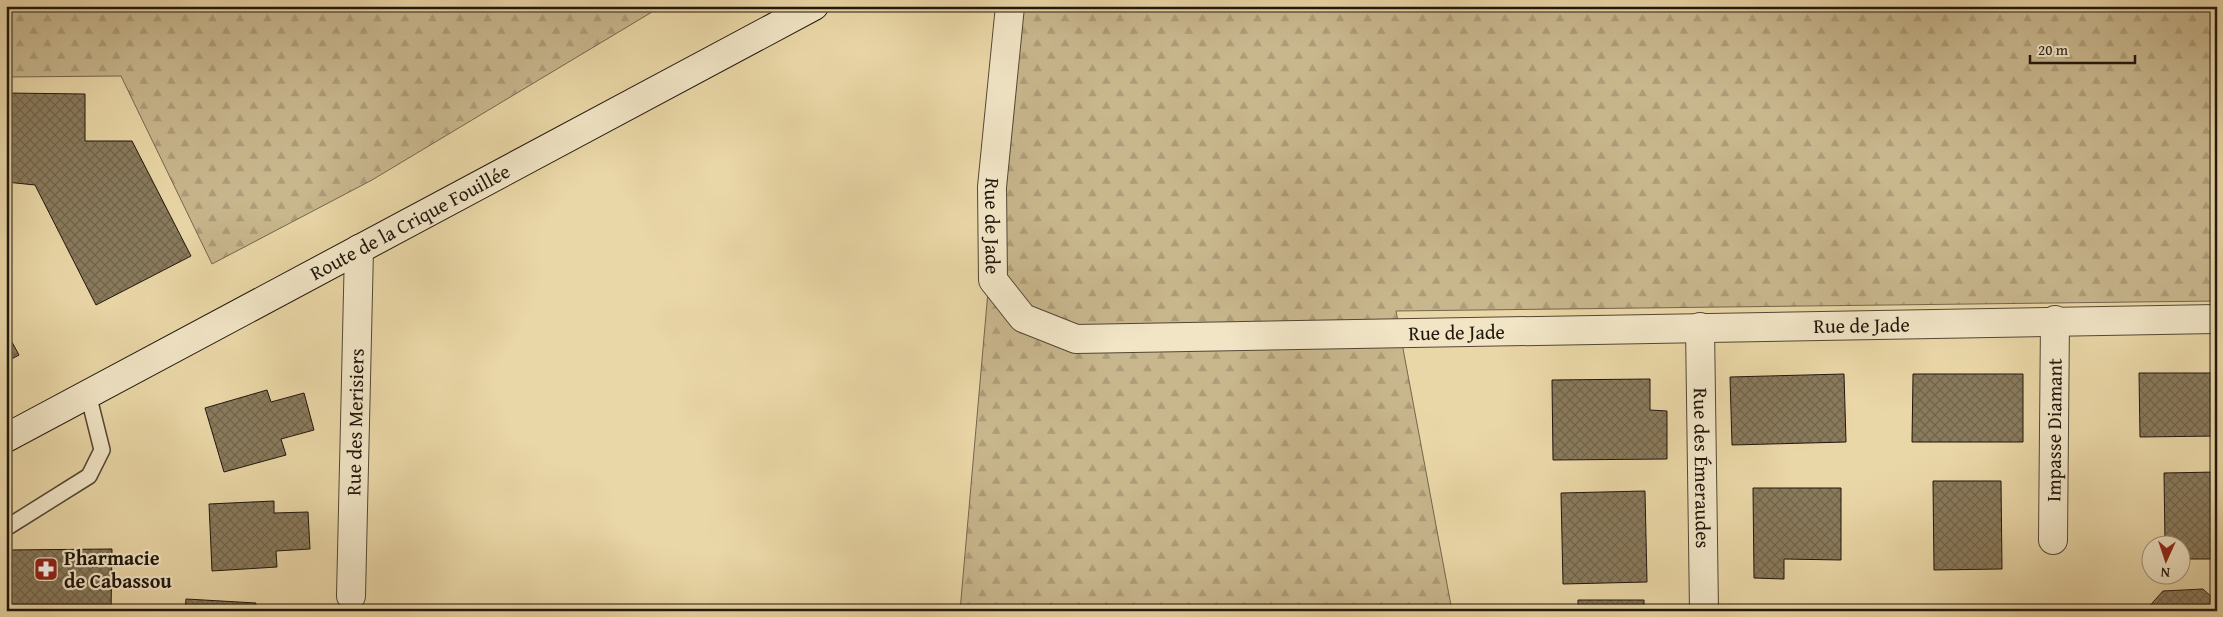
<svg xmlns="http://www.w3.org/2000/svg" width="2223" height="617" font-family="'Gentium Book Plus',serif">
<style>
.forest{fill:url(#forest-firs);stroke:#74664d}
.building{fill:url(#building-cross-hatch);stroke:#21170d}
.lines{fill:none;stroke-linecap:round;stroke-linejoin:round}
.lane-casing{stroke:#534734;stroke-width:18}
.street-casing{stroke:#534734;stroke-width:30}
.secondary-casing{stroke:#21170d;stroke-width:30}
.lane{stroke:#f1e5c6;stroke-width:15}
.street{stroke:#f1e5c6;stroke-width:28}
.secondary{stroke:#f1e5c6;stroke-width:28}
.labels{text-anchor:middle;stroke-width:4.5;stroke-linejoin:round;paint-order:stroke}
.street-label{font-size:20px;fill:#21170d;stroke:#f1e5c6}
.poi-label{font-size:20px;font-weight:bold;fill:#21170d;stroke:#f1e5c6;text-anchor:start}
</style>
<defs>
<pattern id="forest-firs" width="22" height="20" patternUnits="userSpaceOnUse" patternTransform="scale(1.25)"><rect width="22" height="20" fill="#c8b68d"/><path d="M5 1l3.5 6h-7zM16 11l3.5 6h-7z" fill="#ac9c78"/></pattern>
<pattern id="building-cross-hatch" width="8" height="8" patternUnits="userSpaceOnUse" patternTransform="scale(1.25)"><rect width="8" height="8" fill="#8a7b5d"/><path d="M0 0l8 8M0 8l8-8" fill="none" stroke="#70644b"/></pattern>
</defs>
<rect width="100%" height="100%" fill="#ead7a7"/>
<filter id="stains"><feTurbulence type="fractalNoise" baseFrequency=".004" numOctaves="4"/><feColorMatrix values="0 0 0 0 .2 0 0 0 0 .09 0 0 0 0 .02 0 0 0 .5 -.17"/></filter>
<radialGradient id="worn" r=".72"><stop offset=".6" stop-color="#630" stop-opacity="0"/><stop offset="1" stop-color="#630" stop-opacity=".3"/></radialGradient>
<!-- forest -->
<path class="forest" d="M6,6H662L372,180L212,264L121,76L6,77Z
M1013,6H2217V301L1396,311L1452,611H960Z"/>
<!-- building -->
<path class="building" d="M6,93L85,94V141H132L191,256L96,305L35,185L6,182Z
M6,331L19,355L6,362Z
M2139,373H2217V436L2140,437Z
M1844,374L1846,442L1732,445L1730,377Z
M1913,374H2023V442H1912Z
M1650,379V410L1667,411V459L1553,460L1552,380Z
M267,390L271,402L304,393L314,430L281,439L286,455L224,472L205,408Z
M2217,472V559H2180V544H2165L2164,473Z
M1933,481H2001L2002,569L1934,570Z
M1753,488H1841V560L1784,559V579L1754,578Z
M1645,491L1647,582L1563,584L1561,493Z
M274,501V513L308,512L310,549L276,551L277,567L212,571L209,504Z
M112,549L111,611H6V550Z
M2203,589L2217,602V611H2145L2163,591Z
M186,599L256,603L255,611H185Z
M1578,600H1644V611H1578Z
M1926,607H1993V611H1926Z"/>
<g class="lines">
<!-- lane casing -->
<g class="lane-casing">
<path id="lane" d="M6,528L89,476L102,450L88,394"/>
</g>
<!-- street casing -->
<g class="street-casing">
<g id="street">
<path id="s1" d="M1010,6L992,187L993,280L1023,318L1076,339L2217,319"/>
<path id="s2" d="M1700,327L1704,611"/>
<path id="s3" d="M2053,540L2055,320"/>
<path id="s4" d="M351,596L359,249"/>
</g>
</g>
<!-- secondary casing -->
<g class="secondary-casing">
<g id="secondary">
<path id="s5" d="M6,438L814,6"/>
</g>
</g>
<!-- lane -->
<use href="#lane" class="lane"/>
<!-- street -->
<use href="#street" class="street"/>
<!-- secondary -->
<use href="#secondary" class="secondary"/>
</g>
<!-- icons -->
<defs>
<g id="pharmacy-square" transform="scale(1.25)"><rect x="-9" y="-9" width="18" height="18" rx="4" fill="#8f2418" stroke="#f1e5c6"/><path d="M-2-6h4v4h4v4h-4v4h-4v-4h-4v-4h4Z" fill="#fff"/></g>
</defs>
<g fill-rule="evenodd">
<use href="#pharmacy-square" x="46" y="569"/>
</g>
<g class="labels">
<!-- street labels -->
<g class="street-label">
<text dy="7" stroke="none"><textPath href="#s5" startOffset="458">Route de la Crique Fouillée</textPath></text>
<text dy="7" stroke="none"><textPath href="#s1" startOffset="221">Rue de Jade</textPath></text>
<text dy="7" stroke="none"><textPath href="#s1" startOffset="1166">Rue de Jade</textPath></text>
<text dy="7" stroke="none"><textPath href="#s1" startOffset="761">Rue de Jade</textPath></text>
<text dy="7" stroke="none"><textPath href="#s4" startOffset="174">Rue des Merisiers</textPath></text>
<text dy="7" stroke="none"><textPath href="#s3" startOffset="110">Impasse Diamant</textPath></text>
<text dy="7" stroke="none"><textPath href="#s2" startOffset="141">Rue des Émeraudes</textPath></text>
</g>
<!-- poi labels -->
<g class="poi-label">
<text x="64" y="565">Pharmacie<tspan x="64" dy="23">de Cabassou</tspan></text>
</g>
</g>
<!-- margin -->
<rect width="2223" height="617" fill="none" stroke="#ead7a7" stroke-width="25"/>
<rect x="8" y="8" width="2208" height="602" fill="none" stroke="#21170d" stroke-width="2.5"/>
<rect x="12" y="12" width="2198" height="592" fill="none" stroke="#21170d"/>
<!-- north arrow -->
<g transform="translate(2166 560) rotate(183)"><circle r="24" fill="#f1e5c6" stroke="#9e937c"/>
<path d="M0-4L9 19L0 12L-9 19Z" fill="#8f2418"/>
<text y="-8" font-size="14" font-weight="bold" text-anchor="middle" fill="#21170d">N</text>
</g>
<!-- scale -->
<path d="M2030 55v8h105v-8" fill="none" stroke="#21170d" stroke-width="2.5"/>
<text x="2038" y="55" font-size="15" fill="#21170d" stroke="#f1e5c6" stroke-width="4" paint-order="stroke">20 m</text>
<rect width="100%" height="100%" filter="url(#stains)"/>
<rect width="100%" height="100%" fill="url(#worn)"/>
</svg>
